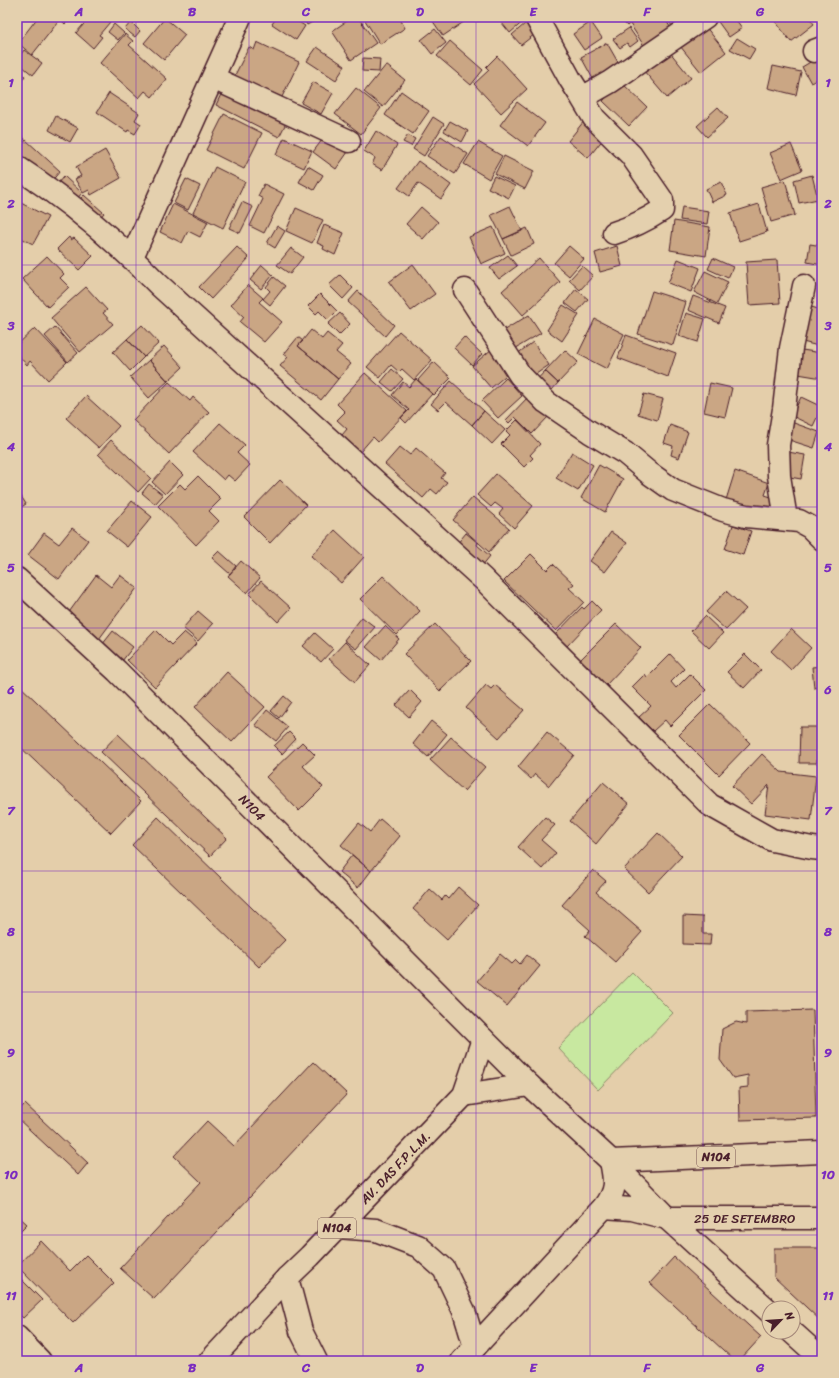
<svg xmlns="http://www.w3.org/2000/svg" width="839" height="1378" font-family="Sriracha,sans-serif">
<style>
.green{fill:#c8e8a0;stroke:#898466}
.building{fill:#caa684;stroke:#4a1f2b}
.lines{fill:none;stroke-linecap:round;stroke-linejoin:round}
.street-casing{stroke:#4a1f2b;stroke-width:25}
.secondary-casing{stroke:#4a1f2b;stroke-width:25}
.primary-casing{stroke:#4a1f2b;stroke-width:25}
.street{stroke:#e4d0ae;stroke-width:22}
.secondary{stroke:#e4d0ae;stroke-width:22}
.primary{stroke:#e4d0ae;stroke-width:22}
.grid{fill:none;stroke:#7b2cbf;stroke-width:1;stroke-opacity:0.55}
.labels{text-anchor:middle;stroke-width:4;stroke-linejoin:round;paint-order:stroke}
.shield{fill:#e4d0ae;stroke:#785452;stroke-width:1}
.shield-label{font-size:12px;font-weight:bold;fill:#4a1f2b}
.street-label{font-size:13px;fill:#4a1f2b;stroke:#e4d0ae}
.neatline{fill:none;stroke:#7b2cbf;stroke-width:1.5}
.grid-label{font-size:13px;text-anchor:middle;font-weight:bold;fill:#7b2cbf}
</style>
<rect width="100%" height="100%" fill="#e4ceaa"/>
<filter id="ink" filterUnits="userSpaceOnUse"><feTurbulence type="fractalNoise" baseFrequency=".025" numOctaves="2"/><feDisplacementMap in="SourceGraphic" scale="8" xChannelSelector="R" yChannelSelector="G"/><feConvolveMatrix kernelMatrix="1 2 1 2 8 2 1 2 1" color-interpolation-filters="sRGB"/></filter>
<g filter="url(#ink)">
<!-- green -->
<path class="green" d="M632,972L673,1013L598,1090L558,1048Z"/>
<!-- building -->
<path class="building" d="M38,17H51L58,22L32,55L18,43Z
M58,17H71L65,24Z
M90,17H104L110,22L99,35L102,37L93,48L76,33Z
M277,17H291L305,26L296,40L272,24Z
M303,17H321L307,25Z
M353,17H358L376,43L351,60L332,31Z
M363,17H382L383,19L387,17H399L405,28L380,44Z
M430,17H471L443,36Z
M497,17H524L526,19L510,33Z
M619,17H637L627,26Z
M642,17H664L673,32L646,49L630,24Z
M665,17H686L673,27Z
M719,17H734L742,28L729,37L716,19Z
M772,17H809L814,24L791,42Z
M165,18L185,35L164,60L144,43Z
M131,22L140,31L135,37L125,29Z
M591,22L602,38L584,50L573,34Z
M526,23L535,34L521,45L512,35Z
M114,24L124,33L118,40L108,32Z
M705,26L726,52L701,72L680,46Z
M629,28L638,41L630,47L627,43L620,48L613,39Z
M435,29L446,43L432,54L421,40Z
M125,34L133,41L129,45L167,79L152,97L145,91L139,98L100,63Z
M737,38L755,49L749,59L730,49Z
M450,41L483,70L471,85L437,56Z
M257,42L299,62L282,97L273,93L270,99L232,81L249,47L254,50Z
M607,43L619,64L593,79L581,57Z
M317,47L345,66L336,80L307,61Z
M24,50L42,63L33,75L17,62V59Z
M669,51L691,78L667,98L643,70Z
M822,55V76L811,83L802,67Z
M497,56L527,89L501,113L474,84L489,70L486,67Z
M363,58L380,59L379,72L362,71Z
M386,65L405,80L383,107L364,92Z
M773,66L801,72L796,95L768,88Z
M17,70L25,76L17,87Z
M313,82L333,93L321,114L301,103Z
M621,82L647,107L629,126L603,101Z
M356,88L381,108L361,134L335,114Z
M223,90L286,123L279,137L216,105Z
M401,91L429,111L413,134L385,115Z
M109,93L139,113L135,120L141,124L135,134L128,130L127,132L97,112Z
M517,102L545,123L528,146L500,125Z
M718,107L728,118L707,137L697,126Z
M224,114L262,133L244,169L206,150Z
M56,116L78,128L70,142L49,130Z
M433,117L444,124L424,156L413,149Z
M450,121L468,131L462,142L444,131Z
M584,121L604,138L588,158L568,141Z
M376,131L397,145L382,170L372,164L375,158L364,151Z
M17,132L25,139L17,147Z
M408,135L415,139L411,146L403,142Z
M325,136L348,152L336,169L313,152Z
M441,136L468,154L455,174L427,156Z
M284,138L312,151L304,168L276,155Z
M26,140L60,171L51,182L17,151Z
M478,142L502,156L489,179L464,164Z
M791,144L802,170L781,179L770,153Z
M105,150L121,178L91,195L89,190L83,193L75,179L81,176L76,167Z
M504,156L534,171L525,189L495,174Z
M418,161L451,185L441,199L418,183L409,196L398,188Z
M308,166L323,175L314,190L299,182Z
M215,167L245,182L223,228L193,213Z
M812,175L818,199L799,203L794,180Z
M64,176L82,193L75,201L57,184Z
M494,176L515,186L509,198L488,188Z
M186,179L200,186L188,210L174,203Z
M785,180L795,215L771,222L761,187Z
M721,182L727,195L712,202L706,189Z
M264,184L284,194L264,233L250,226L263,199L258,196Z
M84,195L104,213L98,220L78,201Z
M19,202L48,217L33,244L17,236V207Z
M242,202L253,207L240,233L229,228Z
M173,204L208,222L200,237L188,231L182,243L160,232Z
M759,204L767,232L739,241L730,213Z
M510,206L522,231L503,239L491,215Z
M421,207L438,222L423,239L406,224Z
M682,207L709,211L707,224L680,220Z
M296,208L323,220L312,243L286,231Z
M674,221L710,227L706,256L670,250Z
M324,225L344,233L335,255L323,249L324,246L317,243Z
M277,226L285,231L275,248L267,243Z
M493,227L505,253L481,264L469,237Z
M527,228L534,244L511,255L503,239Z
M69,237L71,240L74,238L93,256L79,270L57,249Z
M810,244L822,246V265L807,262Z
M569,246L584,259L569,276L554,263Z
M617,246L622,266L600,272L595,253Z
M237,247L249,258L211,299L199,287Z
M291,248L303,257L290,274L277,265Z
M508,255L517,266L499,279L490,268Z
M47,256L64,274L60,278L69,287L48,307L22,279Z
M539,258L560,282L523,315L502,291Z
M713,258L733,267L728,278L708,269Z
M678,259L700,268L691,292L668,283Z
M777,260L780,303L749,305L746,262Z
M413,264L435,294L411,311L389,282Z
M262,265L273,275L261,289L250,280Z
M582,266L593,276L580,290L569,280Z
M705,271L728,282L717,304L694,292Z
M340,275L353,288L343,299L329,285Z
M274,277L285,286L270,305L263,299L270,291L266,287Z
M248,285L263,298L259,302L282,322L264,342L240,322L244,317L231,305Z
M86,287L107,310L103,313L113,324L80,352L51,318Z
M576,289L588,299L577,312L565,303Z
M358,291L394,325L385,336L348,302Z
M652,291L686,302L673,345L638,334Z
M320,294L337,311L328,320L319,311L316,314L308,306Z
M693,296L725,308L719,323L688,310Z
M563,305L579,315L562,341L547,330Z
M804,305L822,310V347L795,340Z
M340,313L350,324L339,335L328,324Z
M686,313L705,319L698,342L679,336Z
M529,315L541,333L513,350L501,332Z
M595,319L624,334L607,369L578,354Z
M142,325L159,343L144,357L127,339Z
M55,327L78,353L68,362L45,336Z
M35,328L67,362L48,380L30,361L27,365L17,354V345Z
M311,330L322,339L327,333L342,345L336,352L351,364L338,379L298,346Z
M399,331L432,360L414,380L402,369L399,372L391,365L380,378L367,367Z
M626,335L676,353L668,377L618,358Z
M298,337L303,341L298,346L338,379L321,400L280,366L288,357L284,354Z
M464,337L482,354L472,365L454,348Z
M127,339L144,357L130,371L113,352Z
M533,342L549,365L529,379L513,357Z
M164,346L183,367L168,381L149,360Z
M493,348L512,370L491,388L472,366Z
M565,350L578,362L558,383L545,371Z
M802,350L822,353V378L798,374Z
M149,360L168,381L149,398L130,377Z
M434,362L451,378L434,395L418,380Z
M392,369L403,379L392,391L381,382Z
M545,371L558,383L546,397L533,384Z
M365,373L407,411L378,442L373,437L360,452L342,435L347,429L337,420L345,412L337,404Z
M506,378L522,396L498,418L482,401Z
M416,379L432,394L406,423L401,418L409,410L392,395L403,382L409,387Z
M451,381L484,411L472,425L446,402L438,410L431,404Z
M169,382L190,401L193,397L209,412L169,454L133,420Z
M710,383L732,388L725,417L704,412Z
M644,394L663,399L657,420L638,414Z
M86,396L119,426L99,448L66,418Z
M529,396L549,416L532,434L515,417L509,423L506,420Z
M801,397L822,407L813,426L792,416Z
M484,411L505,430L492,444L472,425Z
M517,420L540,444L530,455L533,458L524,467L501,444L510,435L506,431Z
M791,422L819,432L814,448L786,439Z
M220,423L245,445L237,453L250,465L235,481L228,475L224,480L193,452Z
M670,425L688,432L679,458L671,455L673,446L664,443Z
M111,440L151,478L138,492L98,454Z
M400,447L410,455L416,448L445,473L441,478L447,482L437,494L431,489L423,498L385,464Z
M572,452L593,465L578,491L556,478Z
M788,452L805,455L801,479L784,476Z
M170,462L183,475L165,494L152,482Z
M599,465L623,479L605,512L581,498Z
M735,471L769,483L765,495L777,499L772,515L726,500Z
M496,474L533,506L514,528L499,514L503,509L495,503L491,507L477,495Z
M198,476L221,499L209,511L219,521L196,545L158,506L180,484L185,489Z
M280,480L306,505L270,543L244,517Z
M149,484L163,495L155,504L142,493Z
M17,490L26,504L17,510Z
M473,497L509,528L489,552L453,520Z
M132,501L152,517L127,547L107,531Z
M733,525L751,531L743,555L725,549Z
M72,528L88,540L59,579L28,555L44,533L59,544Z
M335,530L364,557L341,583L311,556Z
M611,532L627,543L605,572L590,561Z
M466,533L478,543L477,545L490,556L482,566L457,544Z
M219,551L236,566L230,574L212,558Z
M531,554L547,570L553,564L574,584L569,588L584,602L556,631L504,581Z
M241,561L260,578L247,593L228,576Z
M96,575L111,587L120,575L137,588L99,639L67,615Z
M383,576L420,611L397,635L360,599Z
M261,581L291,608L278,622L249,594Z
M726,591L746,609L726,630L706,612Z
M592,601L601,610L567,646L555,635L582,607L584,609Z
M198,611L213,624L198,641L183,628Z
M705,616L723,633L709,648L691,631Z
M362,617L375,627L356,649L344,640Z
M435,624L471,661L440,691L404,654Z
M616,624L641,648L606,685L580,660Z
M385,626L399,639L381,660L366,647Z
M791,629L811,648L791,670L771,651Z
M156,630L171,645L184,632L197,643L155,687L127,660Z
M113,631L133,647L122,661L102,645Z
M315,633L333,649L321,662L303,646Z
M345,642L370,665L355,682L329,659Z
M670,654L684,669L671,682L676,688L690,674L706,690L670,726L665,720L653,731L639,717L651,706L632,687L645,674L647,677Z
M745,654L761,670L744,688L727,672Z
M822,666V687L814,688L812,667Z
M227,672L265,707L232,742L195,707Z
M17,683L141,801L111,833L17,744Z
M486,685L491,689L495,685L524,710L499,738L466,708Z
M410,690L422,702L409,717L396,705Z
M284,696L291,702L279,718L271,711Z
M710,704L750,743L719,775L679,735Z
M267,710L288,727L276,741L255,725Z
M431,721L447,734L428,757L413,744Z
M800,727H817V763H799Z
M289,732L296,739L282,754L274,746Z
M547,732L574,755L549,786L535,774L531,779L518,767Z
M118,734L227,838L210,856L101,752Z
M451,737L485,767L464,791L430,760Z
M302,742L315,755L303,766L323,787L299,811L266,777Z
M762,754L781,772L816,776L811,820L765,814L769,785L751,804L732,786Z
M603,782L629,804L596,844L570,821Z
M158,817L285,940L259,967L132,845Z
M545,817L555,825L541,840L556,853L542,869L518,847Z
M380,819L400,836L371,871L341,845L359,823L370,832Z
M658,833L682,856L648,892L624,869Z
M352,855L371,871L358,888L339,872Z
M593,870L606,881L596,892L642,932L615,962L585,936L590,930L562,905Z
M458,887L478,905L447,940L413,909L430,889L442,900L445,896L448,899Z
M683,916L703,917V934H711L710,945L683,944Z
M500,954L512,964L516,960L520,964L527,955L540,966L507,1006L477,981Z
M817,972H822V1016H820Z
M813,1010L816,1118L740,1120L739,1088L748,1087V1075L733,1078L720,1060L722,1029L736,1022L746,1024V1012Z
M313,1062L347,1094L154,1299L120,1268L201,1182L174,1156L207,1121L234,1146Z
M25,1104L88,1163L78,1175L17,1118V1112Z
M17,1215L27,1224L17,1234Z
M41,1241L70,1271L86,1255L114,1283L73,1323L17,1266Z
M774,1248H822V1322L774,1277Z
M674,1257L761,1337L739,1361H735L650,1283Z
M17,1275L42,1300L23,1318L17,1312Z"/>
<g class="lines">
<!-- street casing -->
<g class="street-casing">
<path id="street" d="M536,17L570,79L582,98L610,82L705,17
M814,51L822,48
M213,78L349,141
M582,98L594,118L631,155L662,200V210C645,221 633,227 614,233
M17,167C69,201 116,241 159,285L483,579L710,805L772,840L812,848L822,849
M132,257L240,17
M465,290L520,375L546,402L590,432L625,453L649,473L673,490L723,510L746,516L799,521L810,527L822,539
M786,519L779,476L778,445L784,409L791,348L804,286
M17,1337L40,1361"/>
</g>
<!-- secondary casing -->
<g class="secondary-casing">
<g id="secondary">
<path id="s1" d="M17,579L117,671L483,1039"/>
<path d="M667,1218L769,1311"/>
<path d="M792,1332L822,1359"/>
</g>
</g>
<!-- primary casing -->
<g class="primary-casing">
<g id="primary">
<path d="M464,1095L529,1085"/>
<path d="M611,1161L822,1152"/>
<path id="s2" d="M604,1207L632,1209L667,1218H822"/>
<path d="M338,1227L376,1230L418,1246L444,1269L464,1311L475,1347"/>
<path d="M287,1278L301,1331L316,1361"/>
<path id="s3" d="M210,1361L287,1278L310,1256L464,1095L483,1039L529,1085L611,1161L667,1218"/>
<path d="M462,1361L604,1207C617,1189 615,1181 611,1161"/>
</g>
</g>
<!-- street -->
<use href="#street" class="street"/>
<!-- secondary -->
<use href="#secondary" class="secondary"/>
<!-- primary -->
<use href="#primary" class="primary"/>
</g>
</g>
<!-- grid -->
<path class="grid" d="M136,17V1361M249,17V1361M363,17V1361M476,17V1361M590,17V1361M703,17V1361M17,143H822M17,265H822M17,386H822M17,507H822M17,628H822M17,750H822M17,871H822M17,992H822M17,1113H822M17,1235H822"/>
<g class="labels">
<!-- shield labels -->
<g class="shield">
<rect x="697" y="1147" width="38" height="20" rx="3"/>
<rect x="318" y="1218" width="38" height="20" rx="3"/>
</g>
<g class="shield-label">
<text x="716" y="1161">N104</text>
<text x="337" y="1232">N104</text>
</g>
<!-- street labels -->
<g class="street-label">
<text dy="5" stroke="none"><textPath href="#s1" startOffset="328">N104</textPath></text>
<text dy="5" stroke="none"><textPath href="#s3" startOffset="268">AV. DAS F.P.L.M.</textPath></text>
<text dy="5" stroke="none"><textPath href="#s2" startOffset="142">25 DE SETEMBRO</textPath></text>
</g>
</g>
<!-- margin -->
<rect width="839" height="1378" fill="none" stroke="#e4d0ae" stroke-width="44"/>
<!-- north arrow -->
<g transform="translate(781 1320) rotate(65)"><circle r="19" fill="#e4d0ae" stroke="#a6897a"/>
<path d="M0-3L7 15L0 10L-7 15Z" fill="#4a1f2b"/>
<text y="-6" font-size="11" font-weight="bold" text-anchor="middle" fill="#4a1f2b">N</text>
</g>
<rect x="22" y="22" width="795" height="1334" class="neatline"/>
<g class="grid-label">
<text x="79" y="16">A</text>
<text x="192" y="16">B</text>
<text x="306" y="16">C</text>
<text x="420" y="16">D</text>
<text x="533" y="16">E</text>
<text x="647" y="16">F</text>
<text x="760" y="16">G</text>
<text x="11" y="87">1</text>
<text x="828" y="87">1</text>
<text x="11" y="208">2</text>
<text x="828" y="208">2</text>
<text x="11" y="330">3</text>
<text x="828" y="330">3</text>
<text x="11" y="451">4</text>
<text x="828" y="451">4</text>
<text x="11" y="572">5</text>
<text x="828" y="572">5</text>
<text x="11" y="694">6</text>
<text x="828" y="694">6</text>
<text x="11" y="815">7</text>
<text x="828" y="815">7</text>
<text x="11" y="936">8</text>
<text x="828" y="936">8</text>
<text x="11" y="1057">9</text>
<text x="828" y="1057">9</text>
<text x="11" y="1179">10</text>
<text x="828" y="1179">10</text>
<text x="11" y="1300">11</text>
<text x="828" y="1300">11</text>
<text x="79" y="1372">A</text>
<text x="192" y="1372">B</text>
<text x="306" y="1372">C</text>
<text x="420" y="1372">D</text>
<text x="533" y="1372">E</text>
<text x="647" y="1372">F</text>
<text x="760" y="1372">G</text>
</g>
</svg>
